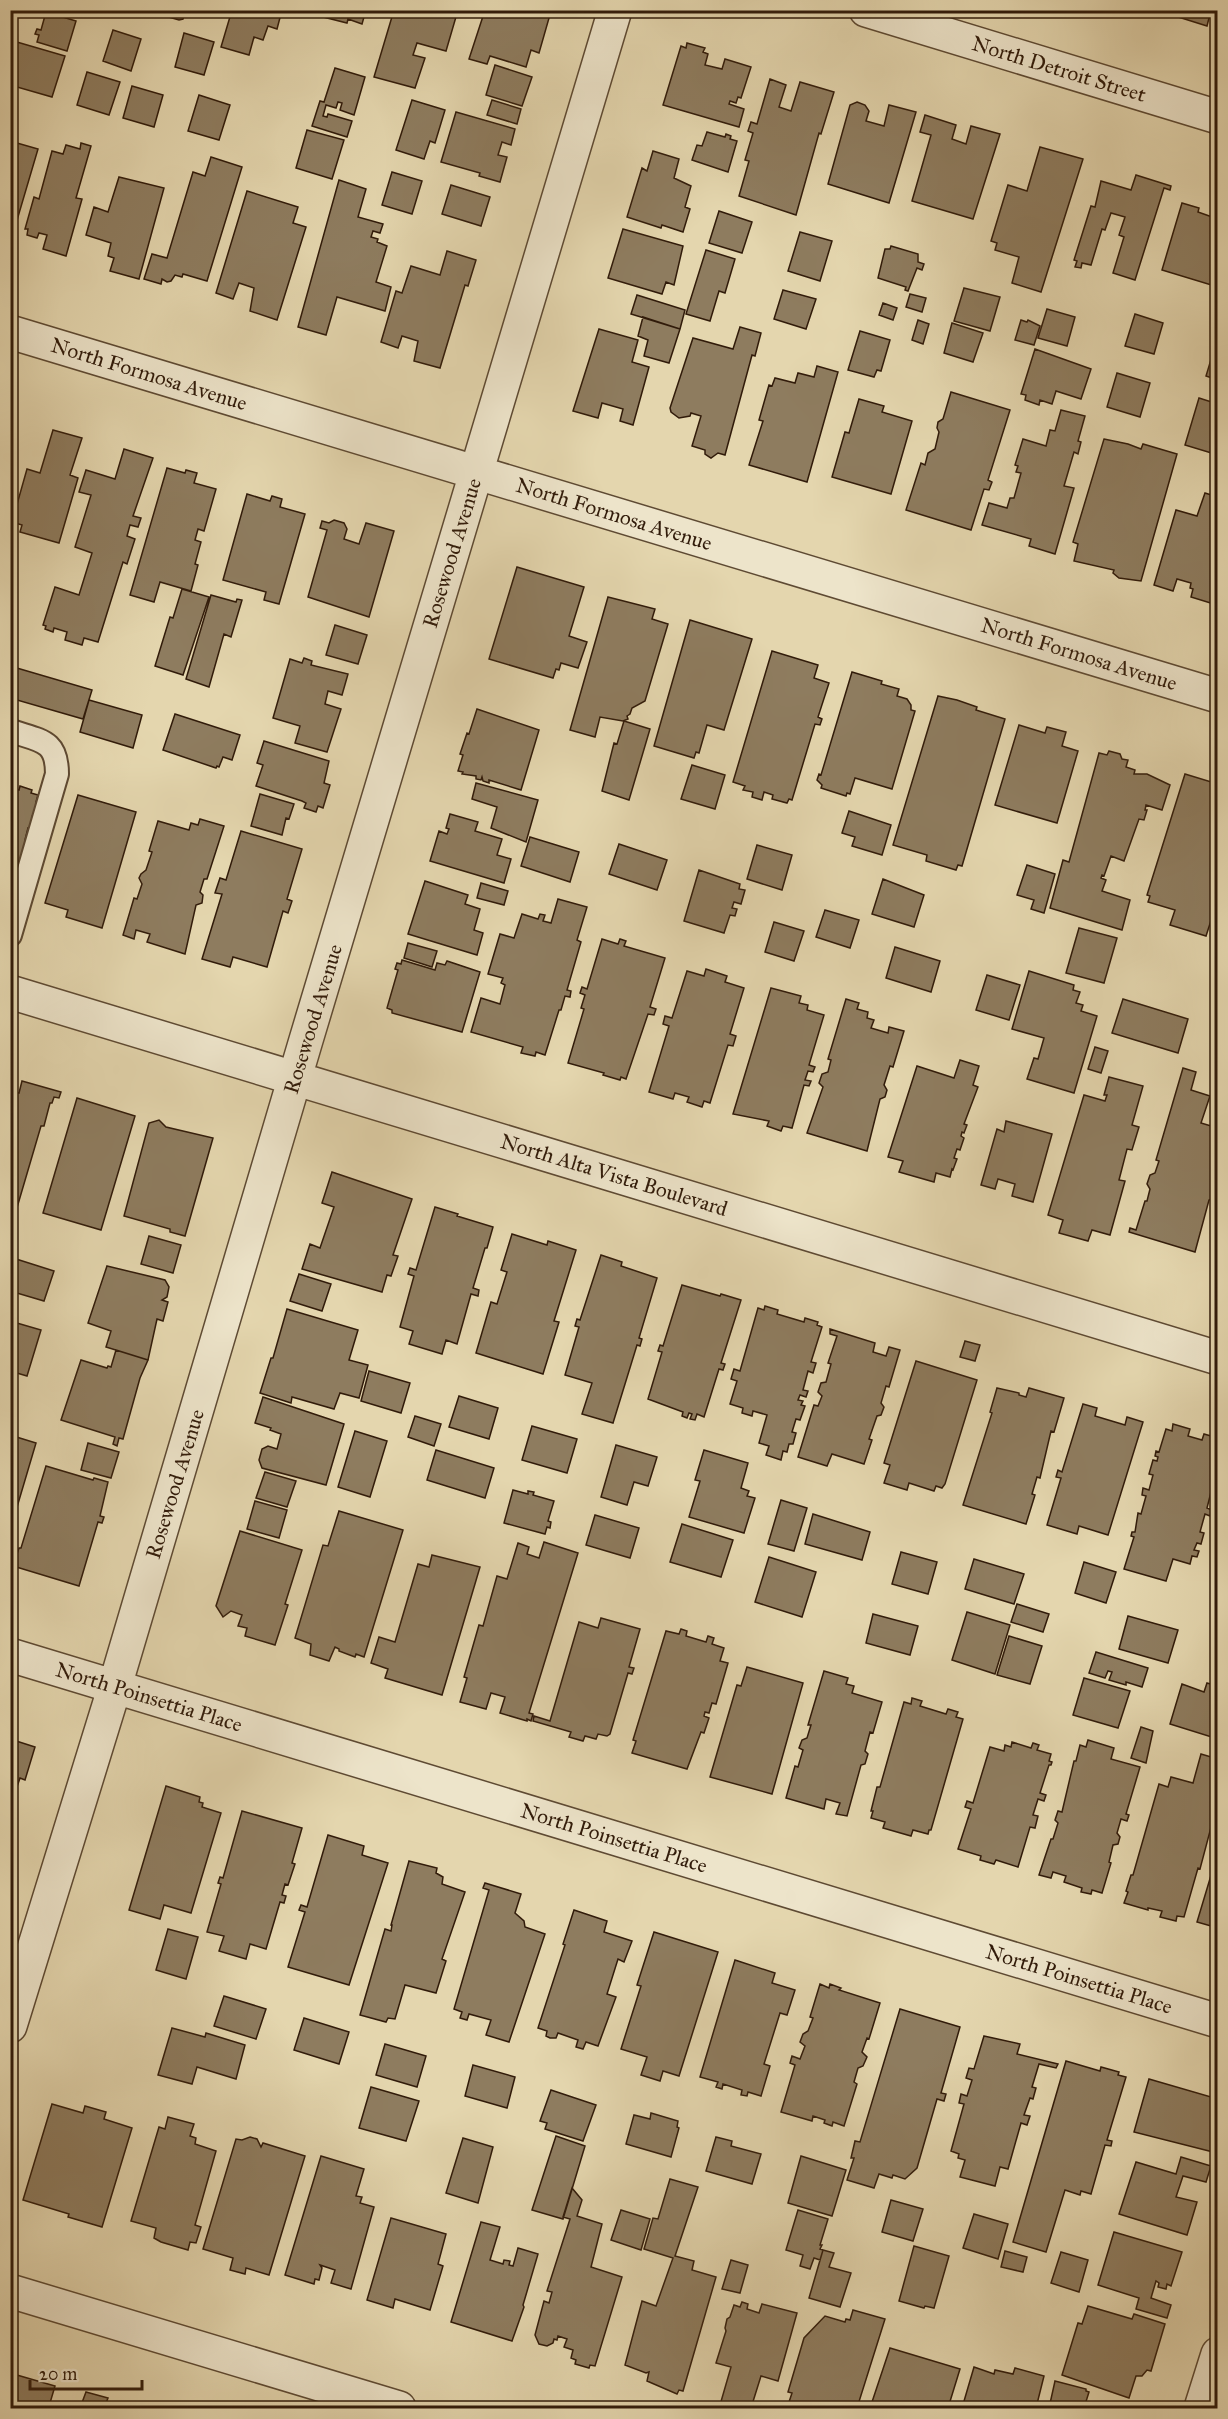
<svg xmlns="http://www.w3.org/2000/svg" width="1228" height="2419" font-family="'IM FELL Great Primer',serif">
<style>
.building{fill:#8e7c5f;stroke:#311b0a;stroke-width:1.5}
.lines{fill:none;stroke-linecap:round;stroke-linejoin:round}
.lane-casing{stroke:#5e4a33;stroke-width:26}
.street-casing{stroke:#5e4a33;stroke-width:36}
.lane{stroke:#ede4ca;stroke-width:22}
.street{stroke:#ede4ca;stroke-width:33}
.labels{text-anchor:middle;stroke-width:5;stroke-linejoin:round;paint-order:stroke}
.street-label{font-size:21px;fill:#311b0a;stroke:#ede4ca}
</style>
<rect width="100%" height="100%" fill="#e4d6ae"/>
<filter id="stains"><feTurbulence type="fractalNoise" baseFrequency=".00333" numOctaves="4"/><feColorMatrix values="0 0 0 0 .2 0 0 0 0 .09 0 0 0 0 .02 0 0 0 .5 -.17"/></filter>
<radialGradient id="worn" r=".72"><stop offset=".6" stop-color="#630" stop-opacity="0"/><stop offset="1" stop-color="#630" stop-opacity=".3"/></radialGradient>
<!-- building -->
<path class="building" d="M159,10H186L183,19L179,20L158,14Z
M232,10H282L277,29L268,26L263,40L254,37L249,55L221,47Z
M321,10H366L362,24L348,19L347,23L319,16Z
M394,10H458L446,51L417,43L413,55L425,58L415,88L374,77Z
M485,10H553L551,11L539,53L531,50L526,67L490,56L487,64L469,59Z
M1156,10H1211L1207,26Z
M46,12L76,21L67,51L37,42L39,35L35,34L37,29L41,30Z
M113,30L141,39L131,71L103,61Z
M184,33L214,42L204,75L175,67Z
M10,40L65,56L52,97L10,85Z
M687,43L705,48L703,52L708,54L705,65L722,69L725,59L751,67L741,98L738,97L736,103L730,101L729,104L744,109L739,127L663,105L681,46L686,48Z
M495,65L532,77L522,106L486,95Z
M335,68L365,77L354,115L340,110L342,103L338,102L336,108L326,105L323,116L327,117L328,114L352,121L347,137L312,126L320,101L324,102Z
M87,72L120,82L109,115L77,105Z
M770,79L786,85L779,107L791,111L800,82L834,92L821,134L819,133L796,215L739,196L749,161L745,160L753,133L748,131L751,122L757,124Z
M132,86L163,95L154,127L123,118Z
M199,95L230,105L219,140L188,131Z
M412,100L445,110L435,143L430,141L424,159L396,150Z
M492,100L521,109L517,124L487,115Z
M857,102L865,105L869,111L866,121L884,126L889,105L916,112L889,203L828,184L850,105Z
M456,112L515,129L511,145L502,142L498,155L507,157L500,182L479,176L480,173L441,162Z
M925,115L956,125L952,139L966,144L971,126L1000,134L973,219L912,201L931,135L920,132Z
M307,130L344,140L332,179L296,168Z
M707,132L725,137L726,134L731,136L730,139L737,141L728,172L692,160L697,145L702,146Z
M10,141L38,149L15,227L10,225Z
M81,143L91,146L76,198L82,199L66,256L43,249L47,235L39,233L37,238L27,235L28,229H25L34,197L39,199L52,151L63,154L66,145L80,149Z
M1040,147L1083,159L1041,292L1012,283L1019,257L995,250L997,243L991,241L1008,185L1027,191Z
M653,151L679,159L674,178L691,186L685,207L690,209L683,232L662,225L661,228L627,217L642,168L647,171Z
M211,157L242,167L207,281L183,274L182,277L175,275L171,281L167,282L162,279L161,284L144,279L152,254L167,258L193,172L205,176Z
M392,172L422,181L412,214L382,205Z
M1136,175L1171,186L1170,190L1164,188L1135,280L1113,273L1124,237L1119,235L1125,217L1111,213L1105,230L1102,229L1091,265L1082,263L1081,268L1075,267L1077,261L1074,260L1091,206L1095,207L1101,181L1131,190Z
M119,177L164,188L139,279L110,271L114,258L108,256L111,243L86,235L94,207L108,212Z
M339,180L366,189L358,217L383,224L380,233L373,231L371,237L378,239L377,242L387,246L376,282L391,287L385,311L337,297L326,335L298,327Z
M451,185L490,197L481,226L442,214Z
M247,191L298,207L293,223L306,227L277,320L250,311L254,288L239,283L233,299L216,293Z
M1182,203L1199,208L1198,212L1215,218L1218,210V287L1162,270Z
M719,211L752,222L742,253L709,243Z
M623,229L683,246L674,285L666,282L662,294L608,278Z
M800,232L832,241L820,281L788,271Z
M891,246L918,254V262L924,264L922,270L917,268L908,291L905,290L906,287L878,278L885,249H890Z
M706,250L735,259L725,293L719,291L710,321L686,314Z
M447,251L476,260L468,286L465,285L440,368L414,361L418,341L402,336L398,348L381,342L396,291L402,293L411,266L440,275Z
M964,288L1000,297L990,331L954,321Z
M783,290L816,299L806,329L774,319Z
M910,294L926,298L922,312L906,307Z
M637,295L685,310L680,329L631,314Z
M883,303L897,308L893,320L879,315Z
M1047,309L1075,317L1067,346L1038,338Z
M1135,314L1163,323L1154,354L1125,346Z
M643,317L680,329L669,363L644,356L648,340L638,336Z
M918,320L929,324L923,344L912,340Z
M1021,320L1027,322L1028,320L1040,326L1034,345L1015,340Z
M952,323L983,333L973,362L944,353Z
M740,327L761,333L755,356L752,355L725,455L718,453L711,458L705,454V450L692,446L701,416L691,413L690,416L679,418L671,412L670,408L693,338L733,349Z
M599,329L638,340L632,362L649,367L633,425L620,421L623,409L602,403L598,418L573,411Z
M860,331L890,340L881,371L877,370L874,377L848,370Z
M1216,343L1218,344V380L1206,376Z
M1035,349L1091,369L1081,399L1056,391L1052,404L1040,400L1039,405L1025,400L1026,395L1021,394Z
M817,366L838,372L807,482L749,465L763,421L759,420L769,385L772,386L775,378L795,383L798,373L814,377Z
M1117,373L1150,383L1140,417L1107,407Z
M951,392L1010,410L988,480L992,482L989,490L984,489L971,530L906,510L921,463L925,465L928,453L935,449L939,432L937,428L938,422L943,419Z
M1199,398L1218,404V455L1185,445Z
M859,399L884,406L882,412L912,421L891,494L832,477L845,432L849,433Z
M1061,410L1085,416L1078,441L1081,442L1078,454L1074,452L1064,486L1074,488L1055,554L1029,546L1031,539L982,525L989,503L1007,508L1010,498H1014L1021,473L1016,472L1018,466L1015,465L1023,439L1046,446L1050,430L1055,431Z
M53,430L82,438L70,475L78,478L59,543L20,532L22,525L12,522L27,469L40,473Z
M1104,439L1128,444L1141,449L1143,444L1177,454L1141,581L1119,578L1113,573L1114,570L1074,561L1078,544L1073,542Z
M124,449L153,458L133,516L141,518L138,527L130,525L127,536L135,539L127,564L123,562L98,642L84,638L82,645L65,640L67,632L54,628L53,632L45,629L46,626L43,625L55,587L79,595L92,553L75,547L91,495L79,492L86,470L115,479Z
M167,468L185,473L186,470L197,473L194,483L216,489L204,531L198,529L195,540L201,542L195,564L198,565L191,591L160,582L154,602L130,595Z
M1205,493L1218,497L1217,605L1191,597L1193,589L1190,588L1191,583L1177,579L1173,591L1154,585L1176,510L1197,516Z
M247,494L270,501L272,496L282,499L280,507L305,514L279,604L264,600L266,592L223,580Z
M334,520L344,523L347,529L344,539L359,544L366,523L394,531L369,617L308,597L327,530L320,528L322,521L329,523Z
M517,567L584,587L569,636L587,642L578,668L561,663L559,670L556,669L553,678L489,659Z
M182,589L209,597L183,675L155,666L170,617L173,618Z
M211,595L236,602L237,599L242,600L231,637L224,634L209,687L186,679Z
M608,597L655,609L652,619L668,624L645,701L632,708L630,714L627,716L628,719L623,721L600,717L595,737L570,730Z
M690,620L752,639L724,730L707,725L699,753L696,752L694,758L654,746Z
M335,625L367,635L358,664L326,655Z
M772,651L818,665L814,678L829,683L818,717L822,719L820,725L815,724L792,800L789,799L787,803L772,799L773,795L764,792L762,800L752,797L753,792L743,790L745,786L733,782Z
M304,658L312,661L311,665L348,674L342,695L328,691L325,704L341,709L327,752L295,743L300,726L273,718L290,659L302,663Z
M10,666L92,690L83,719L10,698Z
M852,672L882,681L881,684L899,689L897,696L907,699L911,705V710L915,711L892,789L855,778L850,794L847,793L846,796L821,788L822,785L817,780L819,774L821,775Z
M938,696L957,700L977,707L976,710L1005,719L962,866L958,865L956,870L926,861L927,855L893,845Z
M89,700L142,715L133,748L80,732Z
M477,709L539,730L521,790L489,780V783L483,781L482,777L481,780L476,779V776L462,774L463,772L458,771L463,755L460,754L467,733L469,734Z
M175,714L240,735L232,760L223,757L219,767L217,766L216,768L163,750Z
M624,721L650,729L629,800L602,791L614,743L617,744Z
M1019,725L1045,733L1047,727L1066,732L1062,746L1078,751L1057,823L995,805Z
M264,741L329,761L324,783L330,785L323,808L318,806L316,812L304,808L306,803L302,801L256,786L263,765L257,763Z
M1109,751L1120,754L1122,759L1128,760L1126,767L1135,770L1134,774H1147L1170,785L1162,810L1146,805L1145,810H1147L1144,820L1139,819L1124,861L1111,856L1104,876L1102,875L1101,878L1106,880L1102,891L1130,900L1122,930L1050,908L1063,860L1069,862L1099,753L1107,755Z
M692,765L725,775L715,809L681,799Z
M1185,774L1218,784V899L1206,936L1170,925L1175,910L1148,902L1150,896L1147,895Z
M476,783L538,800L526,842L491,828L497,807L472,799Z
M20,786L32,790L31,793L38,795L36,802L40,803L39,816L33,814L32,817L37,819L36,831L28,828L25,840L29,841L27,849L24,848L12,884L10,883V787L19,790Z
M260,794L294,804L289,819L286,818L282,835L251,826Z
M78,795L136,812L102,928L66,917L68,910L45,903Z
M849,811L891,825L882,855L852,846L855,837L842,833Z
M450,814L478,822L475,831L502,839L497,855L511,859L504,883L430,861L439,831L447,834L449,829L446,828Z
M200,819L224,826L207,879H204L200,892L203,895L202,903L196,905L185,954L147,942L150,934L136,930L134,939L123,935L134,898L137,899L142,884L139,878L141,874L146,870L152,852L149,851L158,821L189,830L191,823L198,825Z
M241,831L302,849L287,899L292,901L288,913L283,911L267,967L233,957L230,967L202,959L222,894L215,893L220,878L226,880Z
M530,837L579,852L570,882L521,866Z
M619,844L667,860L657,890L609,874Z
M757,845L792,855L782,890L747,879Z
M1027,865L1055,874L1044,913L1031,909L1034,900L1017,895Z
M699,870L740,884L739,889L745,890L741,904L734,902L732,908L737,909L735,916L730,915L724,933L684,921Z
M883,879L924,895L914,927L872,914Z
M425,881L468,895L465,904L480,909L474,930L483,933L477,955L408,934Z
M481,883L508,891L504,905L477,898Z
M558,899L587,907L577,940L581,942L567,990L571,991L570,997L565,996L561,1010H559L545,1055L536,1052L535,1056L521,1053L523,1047L471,1032L481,998L500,1004L505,985L501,983L503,978L488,974L500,934L514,938L522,914L538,919L540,914L545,915L543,921L551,923Z
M825,910L859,920L850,948L816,937Z
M774,922L804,931L794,961L765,952Z
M1079,928L1117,938L1104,983L1066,973Z
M602,939L618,944L620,939L626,941L624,946L665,958L650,1007L656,1009L654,1015L648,1014L626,1079L621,1077L620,1080L603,1075L604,1073L568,1063L584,1009L581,1008L585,995L580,993L582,987L587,989Z
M408,943L437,951L432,967L404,958Z
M895,947L940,961L931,992L886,978Z
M402,960L435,970L437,963L445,965L447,961L480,972L462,1032L392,1013V1010L387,1008L398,970L395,969L397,963L401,964Z
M706,969L727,976L725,982L744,988L730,1034L736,1036L733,1046L728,1045L710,1103L704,1101L702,1107L687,1102L689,1097L675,1093L673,1099L649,1092L669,1026L663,1024L665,1016L672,1018L687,971L704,976Z
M1029,971L1074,985L1073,990L1080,992L1076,1003L1083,1005L1081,1011L1097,1016L1074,1093L1027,1079L1034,1058L1038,1059L1044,1038L1012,1029Z
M987,975L1020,985L1009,1020L976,1010Z
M771,988L801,996L799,1003L808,1005L807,1010L824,1015L809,1065L815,1067L813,1072L808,1071L805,1080L811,1081L809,1086L804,1085L792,1128L783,1126L781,1131L767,1126L769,1121L733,1114Z
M846,999L859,1003L857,1009L868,1012L867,1018L874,1020L871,1028L888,1033L889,1027L904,1031L893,1067L890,1066L884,1085L887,1090L885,1097L880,1099L867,1151L807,1133L823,1087L819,1083L822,1074L828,1072L831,1060L828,1059Z
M1123,999L1188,1019L1178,1053L1112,1033Z
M1095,1047L1108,1051L1101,1073L1088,1069Z
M960,1060L979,1066L973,1085L978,1087L964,1124L967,1125L964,1133L962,1132L961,1136L964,1138L960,1150L957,1149L954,1158L957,1159L953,1170L952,1169L950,1177L936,1173L934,1182L899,1172L903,1161L888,1157L917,1066L954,1078Z
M1183,1068L1196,1072L1191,1090L1210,1096L1201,1123L1218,1128V1174L1213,1186L1217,1190L1214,1198L1209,1200L1195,1252L1129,1232L1130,1228L1136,1230L1145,1201H1147L1150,1189L1147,1184L1150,1175L1155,1173L1159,1161L1156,1160Z
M1109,1077L1143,1086L1132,1125L1139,1127L1132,1150L1127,1149L1119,1180L1125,1181L1110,1235L1092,1230L1088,1241L1059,1233L1063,1220L1048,1215L1084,1095L1105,1101L1107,1095H1104Z
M22,1081L61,1092L59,1098L54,1097L52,1103H50L44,1126H41L11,1228L10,1091L19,1093Z
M77,1098L135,1116L101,1230L43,1213Z
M159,1120L166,1127L213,1138L185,1236L170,1232V1229L124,1216L149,1123Z
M1006,1121L1052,1134L1033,1202L1012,1196L1015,1184L998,1179L995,1189L981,1185L997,1129L1004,1132Z
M332,1172L412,1199L393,1255L398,1256L391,1276L387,1275L382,1292L302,1269L310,1244L320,1248L334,1207L322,1203Z
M435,1207L458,1214L457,1216L493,1227L487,1248H485L473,1288L479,1290L478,1296L471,1294L457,1344L446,1340L442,1354L409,1344L413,1331L400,1327L414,1276L408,1274L410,1268L416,1270Z
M512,1234L547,1245L548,1241L576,1250L554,1321L559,1322L543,1374L476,1353L491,1302L497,1304L507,1272L501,1270Z
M149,1236L181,1245L173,1273L141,1264Z
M601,1255L622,1262L621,1266L657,1278L639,1338L642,1339L640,1346L637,1345L613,1423L582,1414L592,1383L565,1375L579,1327L575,1326L577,1319L580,1320Z
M13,1258L54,1271L44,1301L10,1291Z
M107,1266L165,1280L169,1287L167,1297L162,1300L168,1302L163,1321L157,1319L148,1360L106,1347L111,1331L88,1323Z
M299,1274L331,1284L322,1311L290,1301Z
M682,1285L720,1296L721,1294L741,1300L721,1363L725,1364L723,1370L719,1369L704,1417L697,1414L695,1420L690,1419L692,1414L689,1413L687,1418L682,1416L683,1412L648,1399L662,1352L658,1351L660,1345L663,1346Z
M765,1306L778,1310L777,1314L804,1322L805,1318L818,1322L817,1325L822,1327L811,1362L816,1363L813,1373L808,1371L803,1390L808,1391L806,1397L800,1395L798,1400L803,1401L801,1405L805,1406L800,1420L796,1419L792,1432L796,1433L793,1444H789L787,1452L783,1451L781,1460L766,1455L769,1446L759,1443L767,1415L753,1411L752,1416L742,1413L743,1408L730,1404L737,1381L731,1379L734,1369L740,1371L758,1308L764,1310Z
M287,1309L358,1330L349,1360L368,1365L359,1398L340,1393L334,1409L292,1397L291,1403L260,1393L271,1358H273Z
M10,1321L41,1330L27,1376L10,1371Z
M830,1329L875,1343L873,1352L886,1356L889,1347L900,1350L889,1387L886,1386L881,1403L884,1407L881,1415L877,1416L869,1439L872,1440L864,1464L832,1454L827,1466L798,1457L814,1405L818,1406L822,1396L818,1392L821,1383L826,1382L831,1364L828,1363L837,1336L830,1334Z
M965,1341L980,1345L975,1361L960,1357Z
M116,1350L148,1360L140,1378L123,1439L119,1438L117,1446L113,1444L115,1437L61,1420L81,1360L107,1368L108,1366L111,1367Z
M916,1361L977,1380L945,1484L942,1488L936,1486L934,1491L909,1483L907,1490L884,1483L890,1465L884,1463Z
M369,1371L410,1383L401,1413L361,1401Z
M997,1388L1019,1393V1395L1026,1397L1029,1388L1064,1398L1054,1432L1051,1431L1040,1478L1037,1477L1032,1494L1035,1495L1026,1524L963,1505L992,1413L990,1412Z
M459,1396L498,1408L489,1439L449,1427Z
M263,1397L344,1424L326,1485L262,1468L259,1460L262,1449L268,1446L277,1449L281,1434L270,1430L271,1428L255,1423Z
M1083,1404L1097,1408L1095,1416L1125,1425L1127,1417L1143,1422L1108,1535L1079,1526L1077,1534L1047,1525L1061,1478L1056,1477L1058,1470L1062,1472Z
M415,1416L441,1424L434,1446L408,1437Z
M1173,1424L1190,1429L1188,1436L1202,1440L1204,1434L1218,1438V1489L1216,1494L1211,1492L1207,1508L1212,1510L1210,1516L1205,1514L1200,1532L1204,1533L1201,1544L1197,1543L1194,1550L1199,1551L1197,1557L1192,1556L1190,1564L1173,1559L1166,1581L1124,1569L1134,1537L1131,1536L1132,1532H1135L1138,1513L1141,1514L1146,1496L1142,1495L1143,1488L1149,1490L1153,1475L1149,1474L1153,1460L1157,1461L1158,1457L1155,1456L1156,1451L1159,1452L1166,1429L1172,1431Z
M532,1426L577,1439L567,1473L522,1460Z
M355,1431L387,1441L370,1497L338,1487Z
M10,1435L36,1443L12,1524H14L10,1536Z
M88,1443L119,1452L111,1478L81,1470Z
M616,1445L657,1457L648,1486L634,1482L627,1505L601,1497Z
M436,1450L494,1468L485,1498L427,1480Z
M704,1450L748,1463L741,1488L749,1491L747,1496L755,1498L744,1533L689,1517L700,1481L695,1480Z
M46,1466L93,1480L94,1478L108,1482L100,1516L104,1517L102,1523L98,1522L79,1586L13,1566L19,1548H21Z
M265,1472L296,1481L287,1507L256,1498Z
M513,1490L528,1494V1491L534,1492L533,1495L554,1501L548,1521L551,1522L550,1528L547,1527L545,1534L504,1523Z
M781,1500L807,1508L794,1551L768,1544Z
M255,1501L287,1510L279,1538L247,1529Z
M339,1511L403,1530L364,1657L356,1654L355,1657L339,1651V1649L335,1647L329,1661L310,1655L311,1644L295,1638L323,1545L328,1546Z
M813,1514L870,1532L862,1560L805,1544Z
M595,1515L639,1528L630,1558L586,1545Z
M682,1524L733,1540L721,1577L670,1562Z
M240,1531L302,1550L285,1604L288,1605L275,1645L245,1636L247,1628L238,1626L242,1615L231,1611L223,1617L216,1606Z
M544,1542L578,1553L529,1713L533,1714L531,1721L527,1719V1721L500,1713L505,1697L491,1693L486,1709L460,1702L467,1678L464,1677L479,1625L483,1626L497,1576L507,1579L518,1543L529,1547L527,1554L539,1558Z
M901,1552L937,1562L928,1594L892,1584Z
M432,1555L480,1567L442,1695L385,1678L388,1669L371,1663L379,1637L395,1642L418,1564L429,1567Z
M769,1557L816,1572L802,1617L755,1602Z
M974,1559L1024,1574L1014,1604L965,1589Z
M1084,1562L1116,1572L1106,1603L1075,1593Z
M1017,1604L1049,1614L1043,1632L1011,1622Z
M967,1612L1010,1625L995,1674L952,1660Z
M873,1614L918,1626L910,1655L866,1643Z
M1128,1616L1178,1630L1168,1663L1119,1649Z
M601,1618L640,1629L629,1667L634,1668L632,1674L628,1673L610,1734L607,1736L598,1734L596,1739L585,1736L583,1741L569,1737L571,1732L533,1721L534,1716L550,1721L579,1622L598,1628Z
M681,1629L687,1631L686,1636L706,1642L708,1636L714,1638L712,1644L724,1648L720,1661L728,1663L716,1704L712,1703L709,1713L705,1712L704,1716L709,1718L704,1733L701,1732L687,1769L632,1753L636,1741L633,1740L666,1631L679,1634Z
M1009,1636L1042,1646L1030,1684L997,1675Z
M1096,1652L1148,1668L1142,1687L1126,1682V1685L1109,1680L1112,1672L1108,1671L1105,1678L1089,1673Z
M747,1667L803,1683L772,1794L710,1777L737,1685L741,1686Z
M824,1671L848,1678L846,1684L854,1686L852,1693L882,1702L873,1733L870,1732L865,1751L868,1754L865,1764L861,1765L847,1816L836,1814L840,1803L826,1799L824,1809L786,1798L795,1766L798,1767L803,1750L799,1748L802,1740L807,1738L811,1725H808Z
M1084,1678L1130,1691L1118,1728L1073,1715Z
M1207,1683L1218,1686V1739L1170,1724L1182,1684L1204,1692Z
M912,1698L922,1701L920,1706L946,1714L948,1709L958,1712L956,1717L963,1719L931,1830H929L928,1834L913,1830L911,1836L883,1828L885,1822L871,1818L873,1811H871L877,1787H880L904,1702L911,1704Z
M1141,1727L1153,1731L1146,1763L1131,1758Z
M10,1739L35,1747L25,1780L20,1778L10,1807Z
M1088,1740L1114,1748L1111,1759L1140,1767L1126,1814L1129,1815L1127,1821L1121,1819L1117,1833L1120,1837L1118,1844L1113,1845L1109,1862L1111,1863L1102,1893L1092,1890L1091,1894L1081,1892L1082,1888L1064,1882L1066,1876L1053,1872L1051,1878L1039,1875L1051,1839H1053L1058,1823L1055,1820L1058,1811L1062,1812L1074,1761H1076L1080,1745L1086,1747Z
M1012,1742L1031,1748L1033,1743L1039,1745L1037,1750L1051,1754L1049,1761L1052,1762L1051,1765H1049L1040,1793L1046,1795L1044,1801L1038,1799L1033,1815L1038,1816L1035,1828L1030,1827L1018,1867L996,1860L994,1864L980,1860L981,1856L958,1849L971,1809L965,1807L967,1801L973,1803L990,1747L1004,1751L1005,1745L1011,1747Z
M1201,1754L1218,1759V1801L1200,1869L1198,1868L1184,1917L1177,1916L1176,1921L1160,1917L1162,1911L1148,1908V1910L1124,1903L1128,1892L1126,1891L1131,1875H1133L1159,1784L1168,1787L1171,1777L1193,1783Z
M166,1786L200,1797L199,1802L203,1803L202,1807L221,1813L191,1913L164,1905L160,1919L129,1910Z
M242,1811L302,1828L292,1863L295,1864L288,1885L285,1884L282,1895L286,1896L284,1903L280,1902L266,1949L250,1944L246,1959L219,1951L224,1936L207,1932L221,1884L218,1883L220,1877L223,1878Z
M328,1835L364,1846L362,1855L388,1863L349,1985L288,1967L305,1912L299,1910L301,1905L307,1907Z
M1218,1852V1928L1197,1922Z
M409,1861L437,1868L436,1873L443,1877L442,1884L465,1892L442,1959L446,1961L436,1993L405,1985L395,2019L388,2018L386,2022L360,2015L385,1929L391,1931L392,1925H391Z
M485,1883L521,1894L515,1913L524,1921L525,1927L545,1934L509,2042L486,2035L491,2020L469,2014L467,2020L460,2018L462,2012L454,2009L489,1890L483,1888Z
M574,1910L607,1921L604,1932L632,1941L624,1962L618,1959L607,1994L616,1997L598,2046L586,2042L583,2049L576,2047L578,2040L558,2033L556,2038H550L546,2036L547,2031L538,2028L565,1945L563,1944Z
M168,1929L198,1937L186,1979L156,1970Z
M654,1932L718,1952L679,2076L663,2071L660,2081L641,2075L647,2057L621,2049L641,1986L637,1985Z
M735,1960L775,1973L772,1983L795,1990L787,2015L780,2013L764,2064L770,2066L761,2096L748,2092L747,2096L741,2095L742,2090L723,2084L722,2089L716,2087L718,2082L700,2077Z
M820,1984L829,1988L830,1984L841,1988L839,1990L880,2003L869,2039L867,2038L862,2052L867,2057L863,2066L858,2068L854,2082L857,2084L844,2126L833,2122L832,2126L824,2123L825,2120L813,2116L812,2121L781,2112L795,2065L790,2063L792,2056L800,2059L805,2046L800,2042L803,2034L808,2031L813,2018L810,2017Z
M224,1996L266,2009L256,2039L214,2026Z
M900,2009L960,2027L941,2093L946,2094L944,2101L937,2099L917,2168L905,2179L893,2175L892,2178L879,2174L874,2188L847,2180L854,2158H851L855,2141L860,2142Z
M304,2018L349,2032L339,2064L294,2050Z
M172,2028L205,2037L206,2033L245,2045L236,2079L197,2067L192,2084L158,2075Z
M984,2036L1020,2044L1017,2054L1058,2064L1056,2068L1039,2064L1032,2087L1036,2088L1033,2099L1030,2098L1024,2115L1030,2116L1027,2125L1021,2123L1008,2169L1000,2167L995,2186L960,2177L965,2160L958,2158L959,2154L951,2151L964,2104L959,2103L961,2094L967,2096L972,2080L966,2078L969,2068L974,2069Z
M385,2044L426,2056L417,2087L376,2075Z
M1066,2061L1100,2071L1101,2067L1119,2072L1118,2075L1126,2077L1107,2140L1112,2141L1111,2146L1105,2145L1091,2194L1081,2191L1080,2195L1065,2190L1046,2252L1013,2242Z
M473,2065L515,2077L507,2108L465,2096Z
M1149,2079L1218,2099L1217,2153L1134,2132Z
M371,2087L419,2101L406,2141L359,2128Z
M551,2090L596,2105L583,2141L545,2129L547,2123L540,2121Z
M52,2104L83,2113L85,2106L106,2112L104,2119L132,2128L102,2227L68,2217L69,2214L23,2200Z
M651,2113L678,2121L677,2127L679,2128L671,2157L626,2144L634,2115L650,2119Z
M168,2117L194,2124L190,2136L196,2138L195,2144L216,2151L195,2225L201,2227L196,2243L190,2242L188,2250L161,2242L154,2238L156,2228L131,2221L159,2127L165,2129Z
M556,2136L585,2146L563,2219L532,2210Z
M250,2137L257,2139L261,2147L263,2143L305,2156L269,2275L246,2268L245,2274L230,2270L233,2258L203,2249L236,2139L242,2140Z
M716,2137L732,2141L731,2146L761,2154L752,2184L706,2171Z
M463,2138L493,2147L478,2203L446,2193Z
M321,2156L364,2169L356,2196L362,2197L360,2203L374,2207L351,2289L331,2283L335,2270L320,2265L322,2268L319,2280L315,2279L314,2284L285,2275Z
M801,2156L846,2170L832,2216L788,2203Z
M1181,2157L1211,2166L1206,2182L1183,2176L1176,2197L1197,2202L1187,2235L1119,2214L1136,2162L1176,2174Z
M670,2179L698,2187L675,2256L694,2261L692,2270L716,2277L683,2391L679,2390L677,2394L647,2381L649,2372L646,2373L625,2365L642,2301L656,2306L673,2258L644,2249L653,2218L658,2219Z
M572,2188L582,2200L577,2216L602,2224L591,2267L622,2277L595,2366L590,2365L589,2368L575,2364L576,2360L571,2358L573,2350L564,2347L567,2339L558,2336L557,2340L554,2339L553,2343L547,2346L539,2344L535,2335L544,2301L549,2303L552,2292L547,2291L570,2219L563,2217Z
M891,2200L923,2209L913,2241L882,2232Z
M621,2210L650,2219L641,2250L611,2240Z
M798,2210L828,2219L820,2245H822L820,2249L823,2250L820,2260L814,2258L810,2269L800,2266L803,2255L786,2250Z
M974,2214L1008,2224L998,2259L963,2248Z
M391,2218L446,2234L438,2264L443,2266L430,2310L395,2299L393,2308L367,2300Z
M481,2222L500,2227L490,2260L503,2264L504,2260L510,2261L509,2265L513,2266L518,2248L538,2254L523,2305L524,2307L512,2341L451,2322Z
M1114,2232L1182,2252L1171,2286L1167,2284L1166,2289L1158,2287L1159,2283L1156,2281L1151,2298L1171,2305L1167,2318L1136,2309L1139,2298L1098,2285Z
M914,2246L949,2256L934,2308L925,2306L924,2308L899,2301Z
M823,2250L834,2253L829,2267L851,2273L840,2307L809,2298Z
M1005,2251L1027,2257L1023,2272L1001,2267Z
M1061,2252L1088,2260L1079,2292L1051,2283Z
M731,2260L748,2265L740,2293L722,2289Z
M742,2302L748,2304L747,2309L759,2313L762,2304L797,2313L778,2381L761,2376L751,2408H732L720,2405L731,2367L716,2363L726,2331L725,2328L727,2319L730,2317L734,2305L740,2307Z
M1088,2306L1132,2319L1134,2314L1165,2324L1151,2371L1147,2370L1142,2376H1136L1129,2398L1062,2375L1078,2323L1082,2324Z
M853,2310L885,2319L857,2408H787L792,2393L788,2392L804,2338L825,2316L845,2322L846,2319L850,2320Z
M890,2348L960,2369L948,2408H870Z
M974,2367L994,2374L995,2370L1013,2374L1015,2368L1044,2376L1036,2408H962Z
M10,2373L55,2386L50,2403H53L52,2408H10Z
M1055,2381L1086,2389V2391L1089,2392L1084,2408H1049Z
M86,2392L108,2398L106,2403L123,2408H80Z"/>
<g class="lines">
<!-- lane casing -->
<g class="lane-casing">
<path id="lane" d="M10,935L57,774C57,741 42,741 14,732"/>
</g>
<!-- street casing -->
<g class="street-casing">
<path id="street" d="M866,10L1218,117
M10,332L1218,696
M10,992L1218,1358
M10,1655L1218,2021
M10,2026L115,1686L306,1040L615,10
M10,2291L399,2408
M1201,2408L1218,2354"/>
</g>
<!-- lane -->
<use href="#lane" class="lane"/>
<!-- street -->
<use href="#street" class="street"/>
</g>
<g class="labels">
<!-- street labels -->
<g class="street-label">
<text transform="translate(1059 69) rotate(17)" y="7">North Detroit Street</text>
<text transform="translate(149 374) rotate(17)" y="7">North Formosa Avenue</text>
<text transform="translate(614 514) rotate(17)" y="7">North Formosa Avenue</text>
<text transform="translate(452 553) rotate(-73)" y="7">Rosewood Avenue</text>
<text transform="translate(1079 654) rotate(17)" y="7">North Formosa Avenue</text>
<text transform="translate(313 1019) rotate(-73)" y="7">Rosewood Avenue</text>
<text transform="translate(614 1175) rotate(17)" y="7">North Alta Vista Boulevard</text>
<text transform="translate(175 1484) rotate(-73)" y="7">Rosewood Avenue</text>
<text transform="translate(149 1697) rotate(17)" y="7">North Poinsettia Place</text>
<text transform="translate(614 1838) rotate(17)" y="7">North Poinsettia Place</text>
<text transform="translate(1079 1979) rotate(17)" y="7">North Poinsettia Place</text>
</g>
</g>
<!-- margin -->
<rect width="1228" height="2419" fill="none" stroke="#e4d6ae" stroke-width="36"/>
<rect x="12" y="12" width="1204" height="2395" fill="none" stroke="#311b0a" stroke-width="3"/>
<rect x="18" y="18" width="1192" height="2383" fill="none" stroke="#311b0a" stroke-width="1.5"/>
<!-- scale -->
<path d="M30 2380v9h112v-9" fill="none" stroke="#311b0a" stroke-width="3"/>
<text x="39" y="2380" font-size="18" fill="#311b0a" stroke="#ede4ca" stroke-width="4.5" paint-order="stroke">20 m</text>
<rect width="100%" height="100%" filter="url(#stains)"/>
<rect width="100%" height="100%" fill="url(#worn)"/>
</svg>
